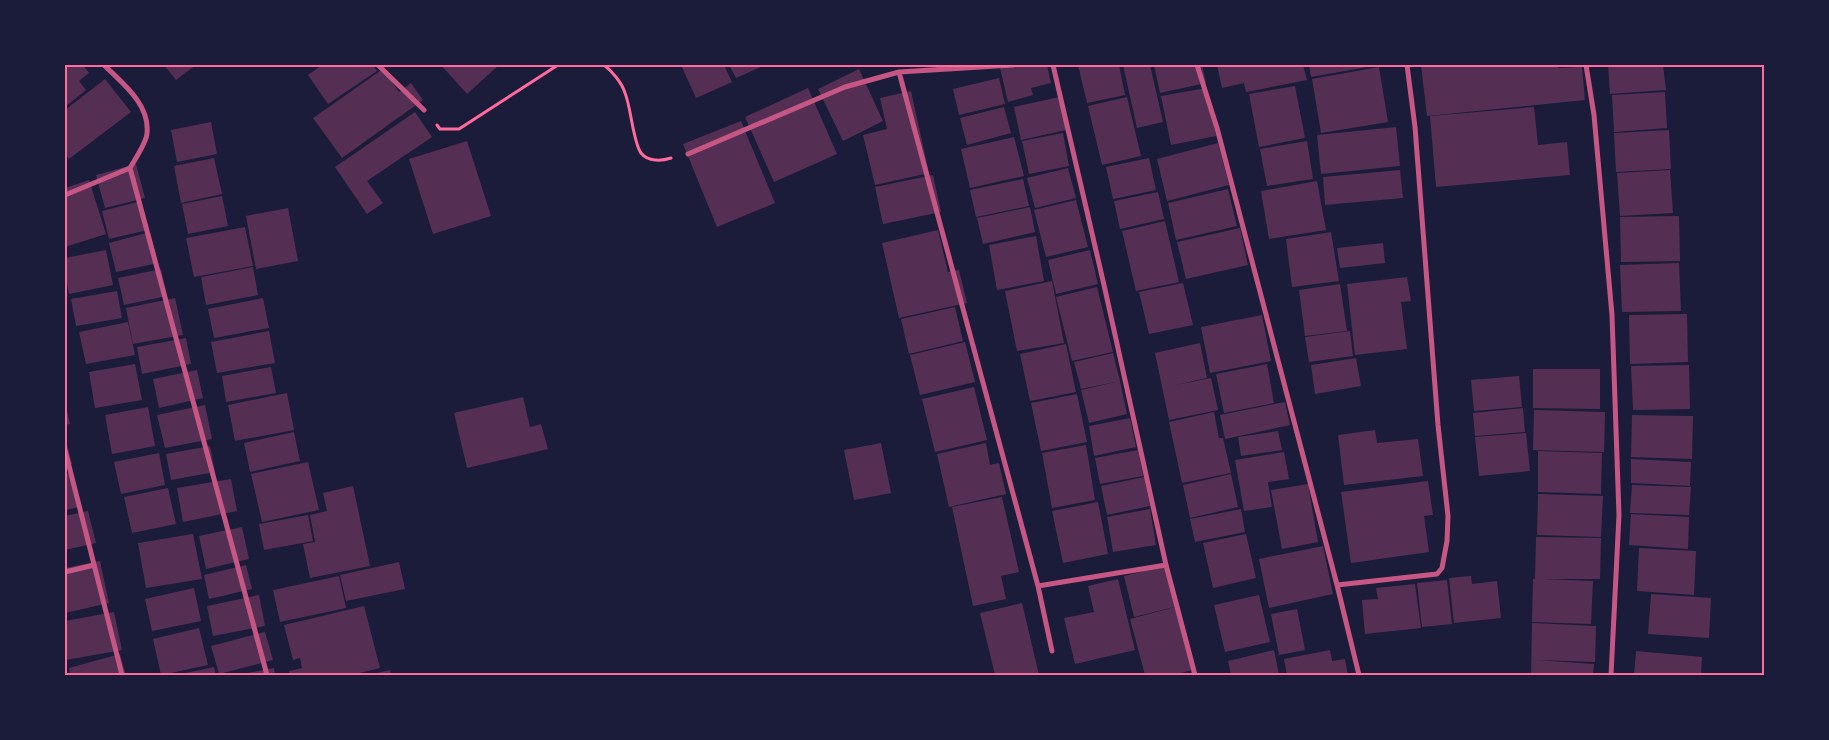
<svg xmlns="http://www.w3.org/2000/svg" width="1829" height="740" font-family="'Archivo Narrow',sans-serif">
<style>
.building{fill:#542f53}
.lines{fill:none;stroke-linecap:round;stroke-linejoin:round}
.path{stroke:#ff6b9d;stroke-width:3}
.minor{stroke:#c65784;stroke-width:5}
.neatline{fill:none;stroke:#ff6b9d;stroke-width:2}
</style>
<rect width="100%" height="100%" fill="#1b1b3a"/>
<!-- building -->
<path class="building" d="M65,65H83L89,73L79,81L86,90L65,107Z
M164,65H196L176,80Z
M322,65H373L377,71L328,104L308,75Z
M441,65H499L467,94Z
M681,65H724L732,82L696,98Z
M729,65H765L736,78Z
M1013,65H1047L1051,83L1031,88L1033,95L1008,102L1000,68Z
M1078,65H1119L1125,95L1087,103Z
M1123,65H1150L1163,122L1137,128Z
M1154,65H1202L1206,83L1160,93Z
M1217,65H1303L1307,80L1246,92L1244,83L1222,88Z
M1309,65H1373V66L1311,77Z
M1421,65H1558V68L1582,67L1585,100L1427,116Z
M1608,65H1663L1666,90L1610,94Z
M1379,67L1388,122L1321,133L1312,79Z
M383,69L399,92L411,83L423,100L342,158L313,118Z
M859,69L883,121L843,141L818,89Z
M999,78L1005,104L959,115L953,89Z
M105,79L131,112L69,159L65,154V110Z
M1295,86L1305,138L1259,147L1249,94Z
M808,88L837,154L774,182L745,117Z
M1206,88L1216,136L1171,145L1161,96Z
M911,91L929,173L875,185L863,135L887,129L880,98Z
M1665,92L1667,128L1614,132L1612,95Z
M1059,97L1066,130L1021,140L1014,107Z
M1127,97L1141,156L1102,165L1088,106Z
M1004,107L1011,133L967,145L960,118Z
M1534,107L1538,145L1567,142L1570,175L1436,187L1430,116Z
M415,112L432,137L367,181L383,203L367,214L335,167Z
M741,121L775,203L717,227L683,144Z
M211,122L217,154L177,162L171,130Z
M1396,127L1400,166L1321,174L1317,135Z
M1669,130L1671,169L1616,172L1614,133Z
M1063,133L1069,166L1029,174L1022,141Z
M1014,137L1024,176L970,188L961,149Z
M467,141L491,216L433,234L409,159Z
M1307,141L1313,179L1267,186L1260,149Z
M1218,143L1229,185L1167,201L1157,159Z
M214,158L222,194L181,203L174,166Z
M1149,158L1156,190L1113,199L1106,167Z
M136,164L145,198L105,208L96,175Z
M1068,168L1076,198L1035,208L1027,178Z
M1400,170L1403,198L1325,205L1323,177Z
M1670,170L1673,213L1620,216L1617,173Z
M933,175L941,212L883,224L875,187Z
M1023,179L1029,206L976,217L970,190Z
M89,180L106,234L65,247V188Z
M1317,181L1326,230L1269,239L1261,191Z
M1228,189L1237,226L1176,240L1168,203Z
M1158,192L1164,219L1120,229L1114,201Z
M222,196L228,226L188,234L182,204Z
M1076,200L1088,247L1046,257L1034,210Z
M141,201L148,230L109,239L102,211Z
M1030,207L1035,232L983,244L977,218Z
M288,208L298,261L256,269L246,216Z
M1679,216L1680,261L1621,262L1620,217Z
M1165,221L1179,282L1136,291L1122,231Z
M245,227L253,266L194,277L186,238Z
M1240,228L1248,265L1186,279L1177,242Z
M938,230L948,272L959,270L967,303L899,318L882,243Z
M150,232L158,263L116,272L109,243Z
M1331,232L1339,281L1292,287L1286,239Z
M1036,236L1044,281L997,290L989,245Z
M1383,243L1385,263L1340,268L1337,248Z
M106,250L113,285L69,294L65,274V258Z
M1090,250L1098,284L1056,294L1048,260Z
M1679,263L1681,311L1622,312L1620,265Z
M253,267L258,295L206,305L201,277Z
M161,269L167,296L124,305L118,278Z
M1407,277L1411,301L1401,302L1407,349L1355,355L1347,284Z
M1052,281L1064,343L1017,351L1005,291Z
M1183,283L1193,325L1149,334L1139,292Z
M1340,284L1347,331L1305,336L1299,290Z
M1097,287L1113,352L1072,361L1056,297Z
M117,291L122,318L76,326L71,299Z
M175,298L183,335L133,344L126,308Z
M263,298L269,328L214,338L208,309Z
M955,307L963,341L909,354L901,319Z
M1687,314L1688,362L1630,364L1629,315Z
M1262,315L1271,361L1210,373L1201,327Z
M128,322L135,355L86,364L79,332Z
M269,331L275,363L217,373L211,342Z
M1350,331L1353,356L1309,362L1305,337Z
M186,338L191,364L142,374L137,347Z
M965,342L975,382L920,395L910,355Z
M1200,343L1207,378L1171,386L1211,378L1218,410L1169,420L1155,353Z
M1066,344L1076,392L1030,401L1020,354Z
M1113,353L1120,381L1081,389L1074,362Z
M1356,358L1361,386L1315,394L1311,365Z
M135,364L142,400L95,408L89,372Z
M1267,364L1274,403L1224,413L1216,374Z
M1689,365L1690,409L1633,410L1631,366Z
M271,367L276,393L226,402L222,376Z
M1533,369H1600V409L1533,408Z
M197,370L203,398L159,408L153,379Z
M1519,376L1522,407L1474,411L1471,380Z
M1120,381L1127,414L1089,423L1081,390Z
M974,387L987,440L935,452L922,399Z
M287,393L294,430L235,441L228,405Z
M1077,394L1087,442L1041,451L1031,403Z
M523,397L530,427L541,424L548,449L467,468L454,413Z
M1285,402L1290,425L1225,439L1220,415Z
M205,405L212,439L165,448L157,415Z
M66,406L70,424L65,425V407Z
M148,407L155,446L112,454L105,415Z
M1523,408L1525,432L1475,436L1473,413Z
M1534,410L1605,412L1604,452L1533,450Z
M1214,412L1219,438H1223L1231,473L1182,483L1169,422Z
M1632,415L1693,416L1692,459L1631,457Z
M1130,418L1136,447L1094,456L1089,426Z
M1375,430L1377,443L1418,439L1423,476L1344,485L1338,435Z
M1278,431L1282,450L1241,456L1238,437Z
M294,432L300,461L250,472L244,443Z
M1526,433L1530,471L1479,476L1475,437Z
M65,436L72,464L65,466Z
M881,443L891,493L854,500L844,450Z
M986,443L990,465L999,463L1006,494L949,507L937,454Z
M1086,445L1095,500L1052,508L1042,453Z
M210,446L215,472L171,480L166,454Z
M1138,450L1143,476L1100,484L1095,458Z
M1538,451L1602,453L1601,494L1538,492Z
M1284,452L1289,479L1268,482L1272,507L1244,511L1235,460Z
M159,453L165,485L121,494L114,462Z
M1631,459L1691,462L1690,486L1631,483Z
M308,462L319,510L262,522L251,474Z
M73,473L80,507L65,510V474Z
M1231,474L1238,507L1190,518L1183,485Z
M1144,477L1150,506L1107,515L1101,486Z
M231,479L237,511L183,522L177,488Z
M1428,481L1433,515L1424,516L1429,552L1351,563L1341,492Z
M1308,484L1318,542L1282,549L1271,490Z
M1632,485L1691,487L1689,515L1630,513Z
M353,486L370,566L310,578L303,544L315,542L310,515L327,511L323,493Z
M168,488L176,524L132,533L124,497Z
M1538,494L1603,496L1601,537L1537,535Z
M1002,497L1019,572L1001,576L1006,599L973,606L952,507Z
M1098,502L1108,554L1063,563L1052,511Z
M1150,509L1156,545L1113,552L1107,517Z
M1241,509L1245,532L1195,542L1190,519Z
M88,511L96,543L65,550V516Z
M1631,514L1689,517L1688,549L1629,545Z
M308,515L313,541L264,550L259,524Z
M242,527L249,559L206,569L199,536Z
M193,534L202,579L146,588L138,543Z
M1246,534L1256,578L1213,588L1203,543Z
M1536,537L1601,538L1600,579H1543L1593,581L1591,624L1532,622L1533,579H1535Z
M1323,546L1333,594L1269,608L1259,559Z
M1639,548L1696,551L1694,595L1637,591Z
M100,561L109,603L65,613V568Z
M399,562L405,589L346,601L340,575Z
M246,565L252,589L209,599L204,575Z
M1168,565L1178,606L1134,617L1124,576Z
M339,576L346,608L280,622L273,590Z
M1471,576L1472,584L1497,581L1501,618L1454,623L1449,578Z
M1118,579L1135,650L1075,664L1064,618L1094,612L1088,586Z
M1447,580L1452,624L1422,627L1417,583Z
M1415,584L1421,628L1365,634L1362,600L1378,599L1376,588Z
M194,588L201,621L152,631L145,599Z
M1651,594L1711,598L1709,638L1648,634Z
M259,595L265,626L213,636L207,606Z
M1259,595L1270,642L1225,652L1214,605Z
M1022,603L1039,675H995L980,613Z
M364,606L380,668L351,675H290L289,671L302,668L300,658L293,660L284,625Z
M1179,606L1196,669L1173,675H1145L1130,619Z
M1297,609L1305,650L1279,655L1271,614Z
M114,612L122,650L66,660L65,621Z
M1532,623L1596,626L1595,662L1536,660L1594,664L1593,675H1531Z
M199,628L208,665L161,675L153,639Z
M265,632L273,660L219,674L211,646Z
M1274,650L1279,675H1231L1228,661Z
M1330,650L1332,661L1345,659L1348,675H1287L1284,659Z
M1636,651L1702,657L1701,675H1634Z
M120,654L126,675H70L69,668Z
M214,667L216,675H181V674Z
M274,668L275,675H242V674Z
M390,670L391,675H373V674Z"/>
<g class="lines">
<!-- path -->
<path class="path" d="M604,65C612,71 622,83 625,93C631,107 633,142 641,153C648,162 662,161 671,158
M437,125L440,129H459L558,65"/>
<!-- minor -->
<path class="minor" d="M378,65L424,110
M1053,65L1104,285L1166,565L1195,675
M1197,65L1217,128L1337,585L1359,675
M1586,65L1594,115L1612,315L1619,515L1611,675
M899,72L1038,586L1052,651
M688,154L845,87L899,72L1013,65
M130,168L267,675
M65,195L130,168C135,159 147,142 147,133C150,104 122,83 104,65
M65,450L122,675
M65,572L94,565
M1337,585L1437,574L1442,568L1447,541L1448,516L1438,425L1415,127L1407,65
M1038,586L1166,565"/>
</g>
<!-- border -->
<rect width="1829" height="740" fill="none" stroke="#1b1b3a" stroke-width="132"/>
<rect x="66" y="66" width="1697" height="608" class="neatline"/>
</svg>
